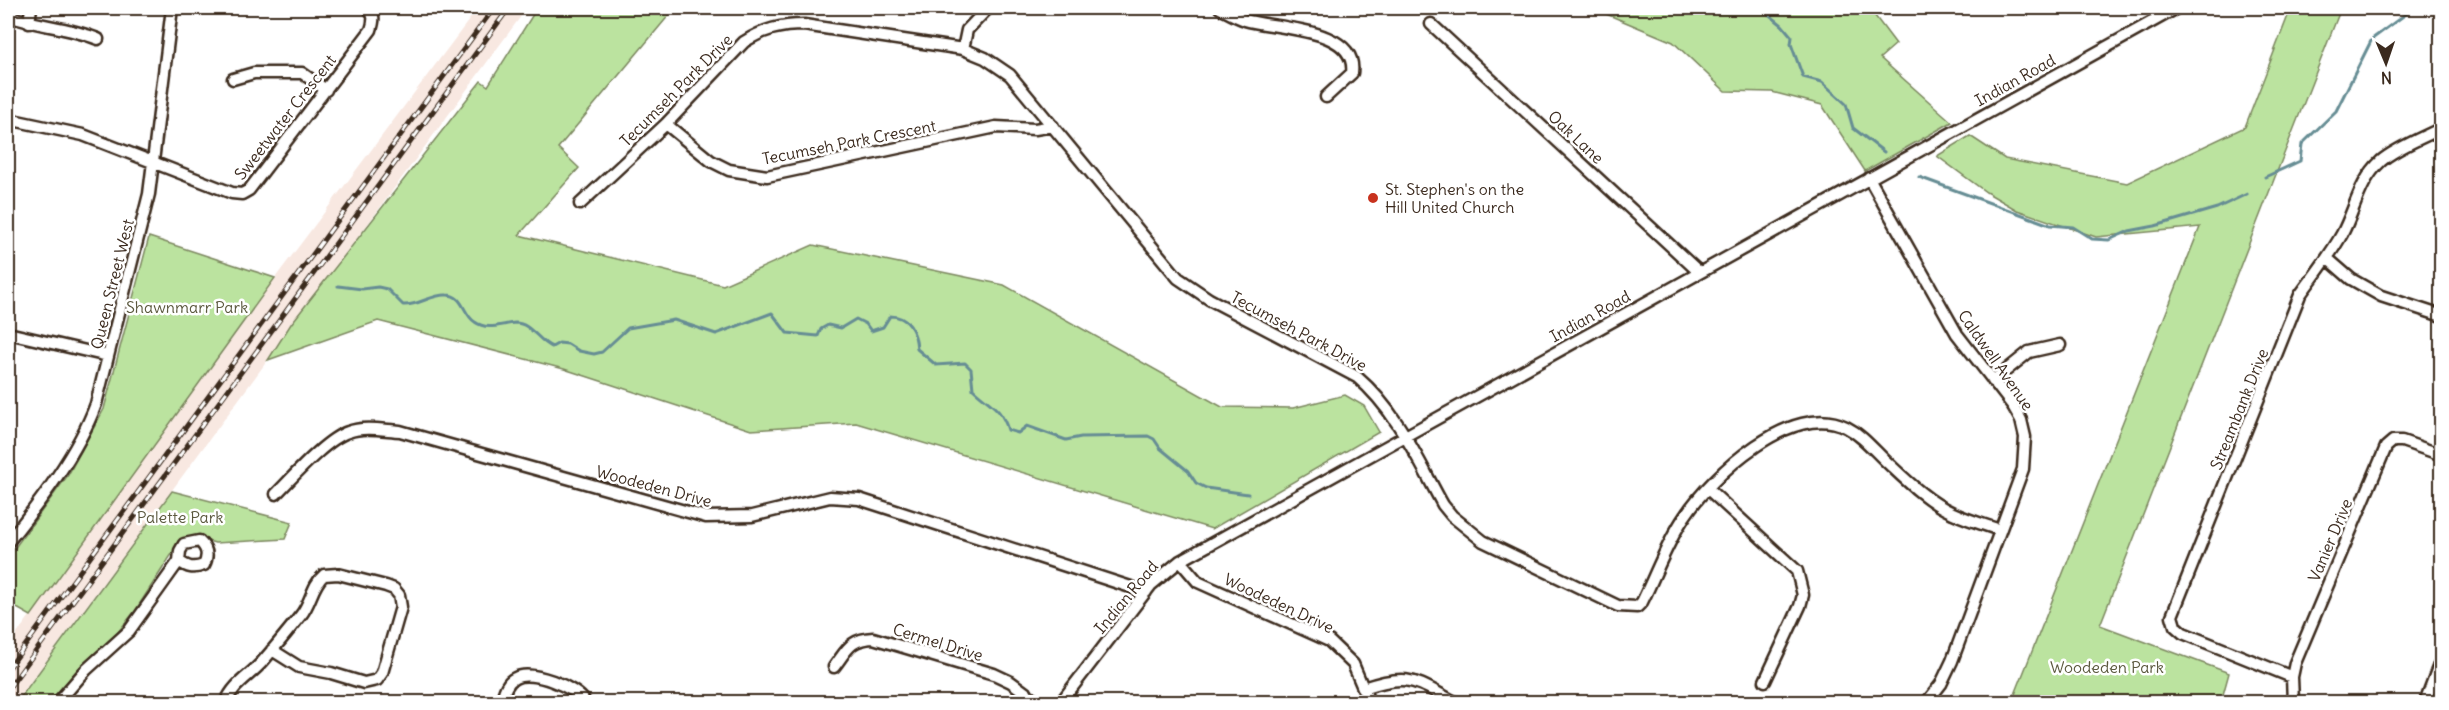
<svg xmlns="http://www.w3.org/2000/svg" width="2449" height="710" font-family="Delius,sans-serif">
<style>
.built{fill:#f8e8e1}
.green{fill:#bbe39f;stroke:#7b865e;stroke-width:1.5}
.lines{fill:none;stroke-linecap:round;stroke-linejoin:round}
.stream{stroke:#668d94;stroke-width:3}
.minor-casing{stroke:#3b2a1e;stroke-width:15}
.minor{stroke:#fff;stroke-width:10}
.rail-casing{stroke:#3b2a1e;stroke-width:5}
.rail{stroke:#fff;stroke-width:3;stroke-dasharray:9;stroke-linecap:butt}
.poi-dot{fill:#c8321e;stroke:#fff;stroke-width:2}
.labels{text-anchor:middle;stroke-width:5;stroke-linejoin:round;paint-order:stroke}
.street-label{font-size:16px;fill:#3b2a1e;stroke:#fff}
.poi-label{font-size:16px;fill:#3b2a1e;stroke:#fff;text-anchor:start}
.park-label{font-size:16px;fill:#5b583e;stroke:#fff}
</style>
<rect width="100%" height="100%" fill="#fff"/>
<filter id="ink" filterUnits="userSpaceOnUse"><feTurbulence type="fractalNoise" baseFrequency=".0167" numOctaves="2"/><feDisplacementMap in="SourceGraphic" scale="12" xChannelSelector="R" yChannelSelector="G"/><feConvolveMatrix kernelMatrix="1 2 1 2 8 2 1 2 1" color-interpolation-filters="sRGB"/></filter>
<g filter="url(#ink)">
<!-- built -->
<path class="built" d="M478,8H527L16,702H8V646L275,278Z"/>
<!-- green -->
<path class="green" d="M537,8H675L558,148L579,168L519,235L723,285L813,245L1004,285L1222,407L1293,408L1345,395L1364,406L1379,432L1212,529L856,423L751,430L564,369L378,321L268,360L291,324L481,81L488,86Z
M1592,8H1869L1896,44L1880,58L1952,122L1865,171L1822,105L1772,92L1725,91L1673,42Z
M2291,8H2341L2100,625L2229,673L2221,702H2012L2200,227L2096,237L2017,210L1986,192L1937,156L1970,136L2005,159L2127,183L2245,127Z
M149,237L275,278L31,616L8,603V557L68,475L104,409Z
M172,491L292,522L285,539L215,543L194,537L179,543L135,611L118,632L77,670L51,702H17Z"/>
<g class="lines">
<!-- stream -->
<path class="stream" d="M1761,8L1782,25L1792,37L1791,44L1803,77L1822,82L1846,104L1853,128L1884,152
M1919,177L2050,225L2073,227L2092,239L2109,240L2129,231L2155,226L2217,208L2247,194
M2265,177L2300,161L2302,144L2336,111L2372,39L2414,8
M338,286L362,289L378,287L387,289L403,305C419,306 431,294 447,295C464,295 463,315 475,322C487,331 502,324 515,323C531,323 538,341 552,347L559,343L568,344L579,351L594,354L602,352L628,328L674,320L716,334L772,313L787,333L818,336L821,329L828,325L841,328L856,319L866,324L871,331L883,327L890,316C909,316 916,332 917,349L936,365L965,363L971,369L973,389C990,405 1001,407 1008,430L1018,433L1027,426L1066,440L1081,437L1148,436L1154,439L1160,448L1188,471L1196,483L1206,488L1248,494"/>
<!-- minor casing -->
<g class="minor-casing">
<path id="minor" d="M1220,8C1228,12 1236,17 1245,20C1275,29 1358,27 1352,73L1326,97
M8,16C38,26 69,27 98,39
M29,23L31,8
M1431,24L1699,272
M963,49L967,30L988,8
M233,79L254,73H302L326,90
M8,119L83,135L232,193L242,194L249,190L371,30C374,21 375,14 368,8
M666,124L711,161L729,170L767,176L996,127L1035,129L1053,126
M1869,178L1957,334L2013,406L2021,420L2025,437L2023,469L1952,661L1941,684L1927,702
M580,204L666,124L744,42C764,29 781,25 804,25L963,49L985,58L1010,75L1178,278L1209,299L1357,377C1397,411 1418,460 1443,505L1452,516L1483,541L1618,606L1637,607L1642,602C1656,574 1667,542 1685,516C1712,475 1793,400 1846,427C1864,436 1876,453 1891,466C1909,483 1930,503 1953,513C1968,520 1985,525 2000,530
M2328,259L2351,279L2381,296L2442,316
M8,333L108,356
M1993,381L2029,352L2060,345
M1708,489L1797,571L1803,595L1800,606L1765,681
M276,494C293,477 326,439 348,432C364,426 383,430 400,431L706,517L752,516L830,497L859,499L1146,592
M8,542C40,502 78,453 96,404L149,194L172,8
M1180,561L1198,582L1329,641L1353,664L1369,702
M834,667C847,650 850,639 873,638L994,674L1011,682L1038,702
M2292,677L2183,633L2175,626L2172,616L2300,295C2315,274 2330,256 2342,234C2355,210 2359,181 2381,161C2396,148 2424,137 2442,128
M1363,688C1410,672 1414,681 1455,702
M58,702L86,670L129,631L179,561L180,551L184,544L199,541C207,548 209,555 204,565C193,569 188,568 179,561
M226,702C234,683 250,676 263,661C276,646 289,630 301,615C311,603 312,585 324,575L338,574L386,586L394,589L399,595L401,607L382,673L377,680L364,683L331,673L299,667L272,650
M501,702C504,693 506,682 515,678C531,669 576,687 585,702
M1061,702L1151,585L1180,561L2177,8
M2293,702L2292,677L2295,663L2386,447L2393,441H2402L2442,455
M2425,702L2442,657"/>
</g>
<!-- minor -->
<use href="#minor" class="minor"/>
<!-- rail casing -->
<g class="rail-casing">
<path id="rail" d="M8,669L494,8
M8,689L509,8"/>
</g>
<!-- rail -->
<use href="#rail" class="rail"/>
</g>
</g>
<!-- markers -->
<circle class="poi-dot" cx="1373" cy="198" r="6"/>
<g class="labels">
<!-- street labels -->
<g class="street-label">
<text transform="translate(2015 80) rotate(-29)" y="6">Indian Road</text>
<text transform="translate(676 90) rotate(-45)" y="6">Tecumseh Park Drive</text>
<text transform="translate(285 117) rotate(-52)" y="6">Sweetwater Crescent</text>
<text transform="translate(1576 137) rotate(43)" y="6">Oak Lane</text>
<text transform="translate(849 142) rotate(-11)" y="6">Tecumseh Park Crescent</text>
<text transform="translate(112 284) rotate(-76)" y="6">Queen Street West</text>
<text transform="translate(1590 316) rotate(-29)" y="6">Indian Road</text>
<text transform="translate(1299 331) rotate(28)" y="6">Tecumseh Park Drive</text>
<text transform="translate(1996 360) rotate(55)" y="6">Caldwell Avenue</text>
<text transform="translate(2239 409) rotate(-68)" y="6">Streambank Drive</text>
<text transform="translate(654 486) rotate(15)" y="6">Woodeden Drive</text>
<text transform="translate(2330 540) rotate(-67)" y="6">Vanier Drive</text>
<text transform="translate(1126 597) rotate(-50)" y="6">Indian Road</text>
<text transform="translate(1279 603) rotate(25)" y="6">Woodeden Drive</text>
<text transform="translate(938 642) rotate(17)" y="6">Cermel Drive</text>
</g>
<!-- poi labels -->
<g class="poi-label">
<text x="1385" y="195">St. Stephen's on the<tspan x="1385" dy="18">Hill United Church</tspan></text>
</g>
<!-- park labels -->
<g class="park-label">
<text x="187" y="313">Shawnmarr Park</text>
<text x="180" y="523">Palette Park</text>
<text x="2107" y="673">Woodeden Park</text>
</g>
</g>
<!-- margin -->
<rect width="2449" height="710" fill="none" stroke="#fff" stroke-width="30"/>
<rect x="15" y="15" width="2419" height="680" fill="none" stroke="#3b2a1e" stroke-width="2" filter="url(#ink)"/>
<!-- north arrow -->
<g transform="translate(2386 63) rotate(178)" stroke="#ffffff" stroke-width="4.5" paint-order="stroke">
<path d="M0-4.5L10 22L0 15L-10 22Z" fill="#3b2a1e"/>
<text y="-9" font-size="16" font-weight="bold" text-anchor="middle" fill="#3b2a1e">N</text>
</g>
</svg>
